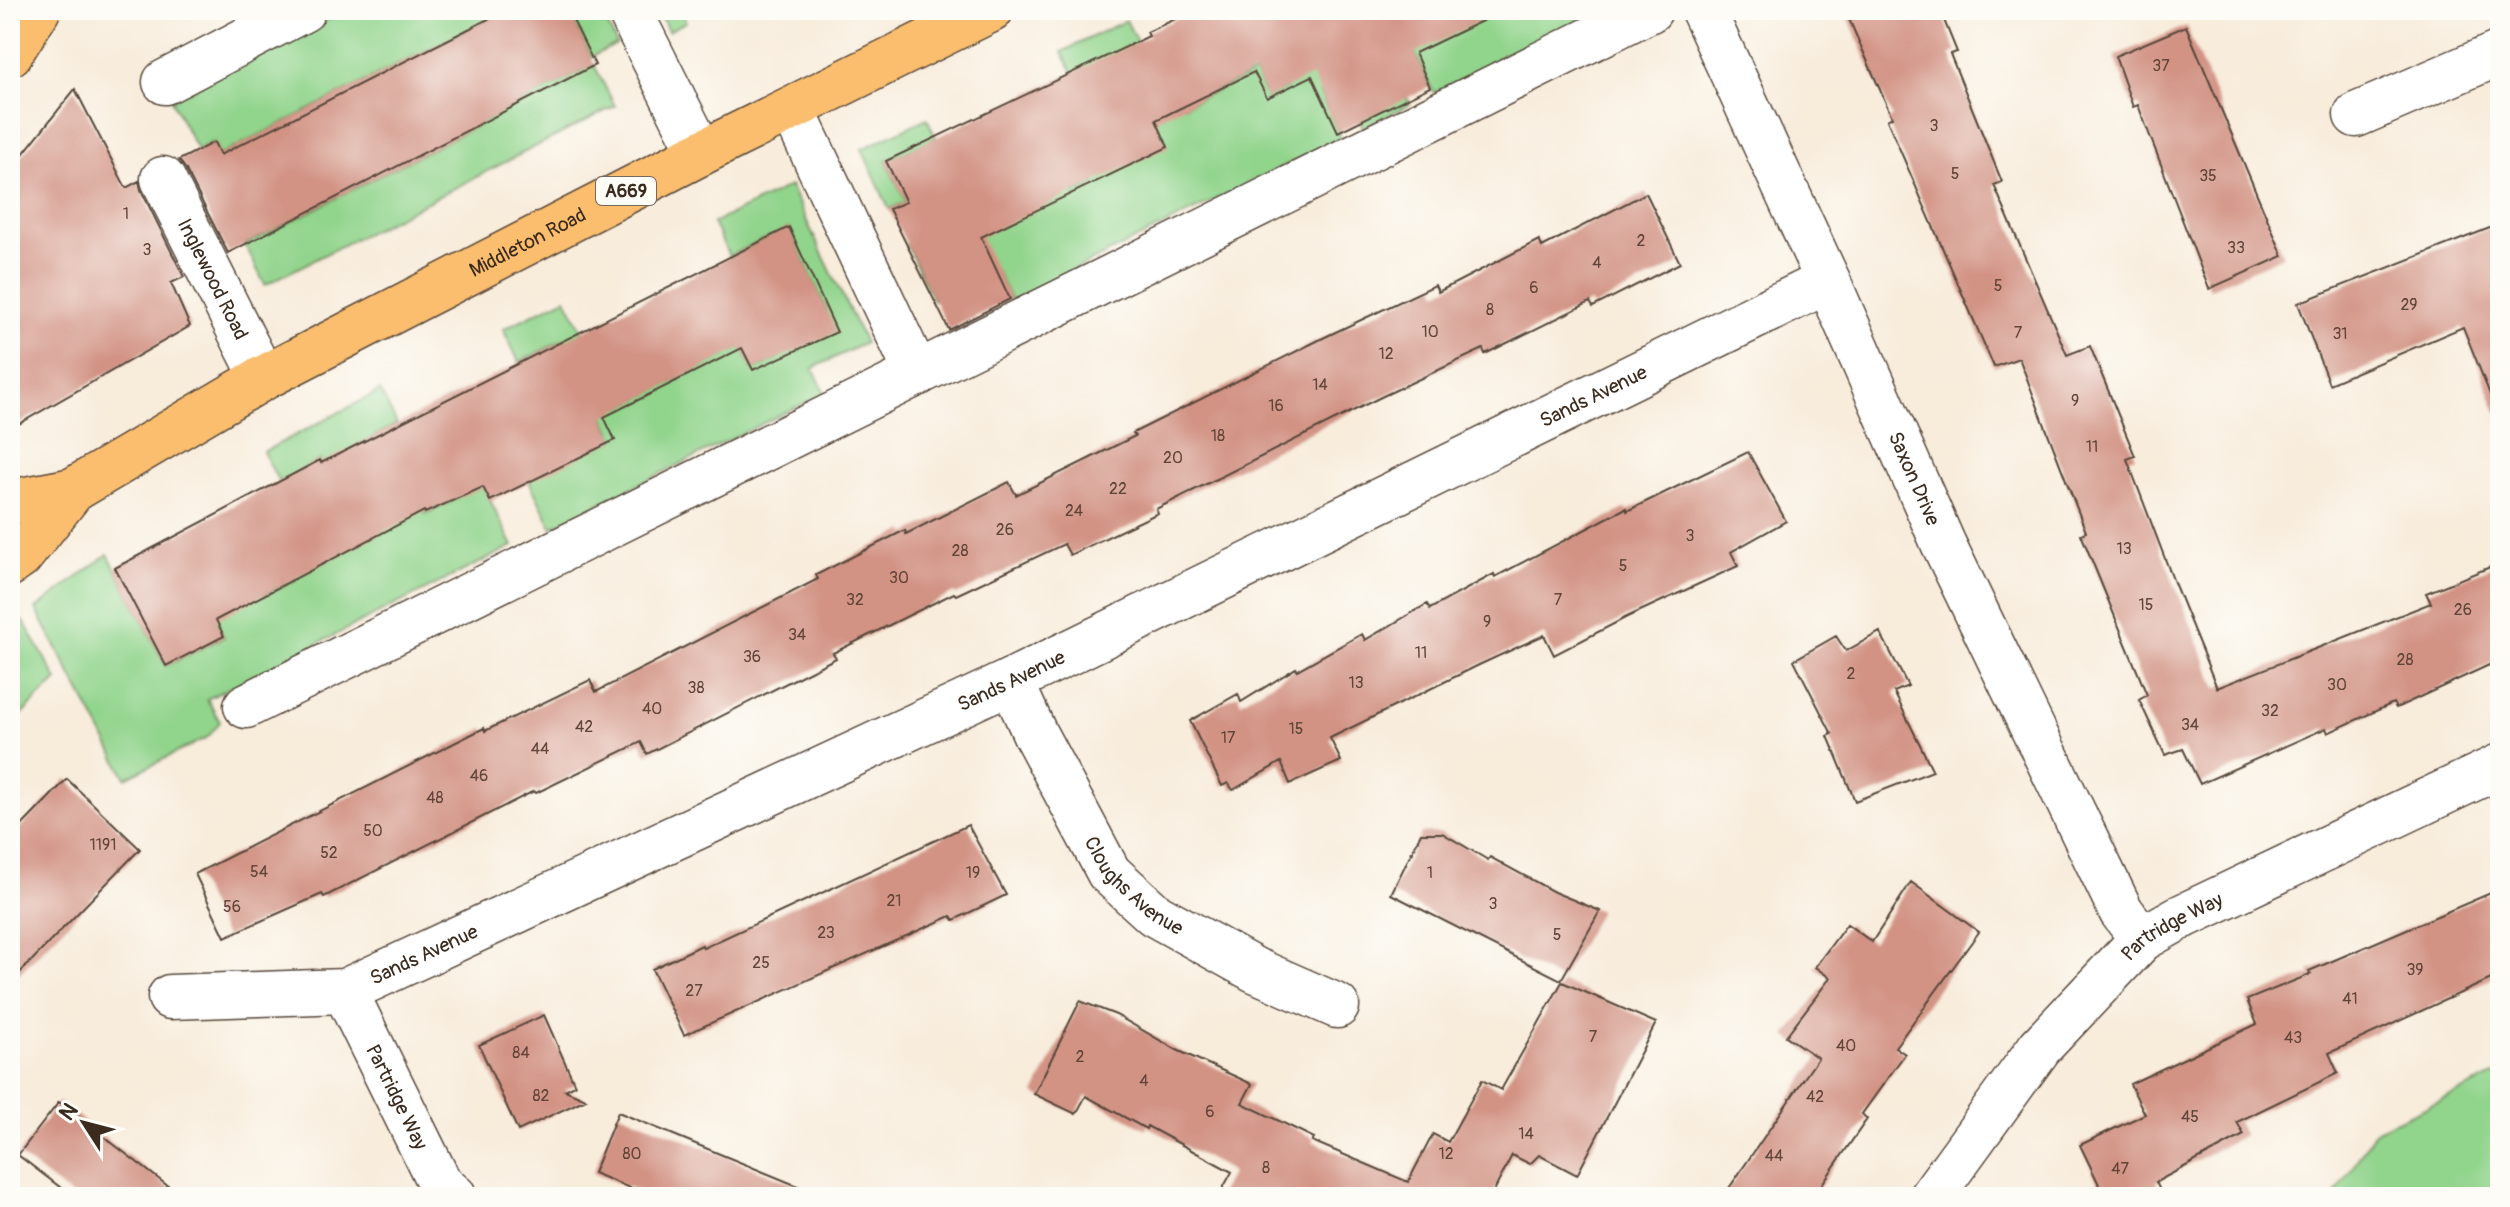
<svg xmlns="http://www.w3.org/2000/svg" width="2510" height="1207" font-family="Pangolin,sans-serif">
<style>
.green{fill:#91d48c;stroke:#667f55;stroke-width:2}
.building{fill:#d29384}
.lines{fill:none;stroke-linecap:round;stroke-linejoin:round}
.minor-casing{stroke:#57473a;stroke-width:47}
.major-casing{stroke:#57473a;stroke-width:47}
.minor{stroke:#fff;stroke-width:44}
.major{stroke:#fabe6e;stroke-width:44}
.labels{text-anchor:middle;stroke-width:7;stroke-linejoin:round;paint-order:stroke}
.number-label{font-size:16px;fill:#614438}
.shield{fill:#fdfcf7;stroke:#75695f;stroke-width:2}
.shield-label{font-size:18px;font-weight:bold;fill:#3b2a1e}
.street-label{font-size:20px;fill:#3b2a1e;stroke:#fdfcf7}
</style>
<rect width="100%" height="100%" fill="#fdfcf7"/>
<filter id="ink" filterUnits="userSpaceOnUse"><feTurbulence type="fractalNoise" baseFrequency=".0125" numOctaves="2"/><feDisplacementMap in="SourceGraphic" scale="16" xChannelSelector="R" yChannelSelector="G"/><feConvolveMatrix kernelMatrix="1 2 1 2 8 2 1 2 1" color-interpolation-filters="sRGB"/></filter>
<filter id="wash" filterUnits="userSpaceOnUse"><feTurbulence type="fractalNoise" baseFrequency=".006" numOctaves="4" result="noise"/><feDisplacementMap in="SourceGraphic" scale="32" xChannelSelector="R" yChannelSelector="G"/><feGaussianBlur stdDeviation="1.8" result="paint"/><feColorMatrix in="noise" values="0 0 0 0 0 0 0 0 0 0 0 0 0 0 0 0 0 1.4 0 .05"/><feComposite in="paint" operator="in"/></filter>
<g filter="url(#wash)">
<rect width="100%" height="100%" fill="#f8ecdb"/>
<!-- green -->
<path class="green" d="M346,10H506L220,155L213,142L197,150L171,100Z
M568,10H600L617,44L591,57Z
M658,10H681L686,22L668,31Z
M1505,10H1577L1583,22L1434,93L1410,43L1386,54L1410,104L1363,128L1342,83L1320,93L1341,138L1011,301L996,270L933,300L906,244L1063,167L1075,193L1095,184L1083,157L1073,72L1062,52L1126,20L1147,62L1184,106L1255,73L1267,98L1287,88L1276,62Z
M594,65L615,106L265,285L245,245Z
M927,118L936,138L886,161L906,202L889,209L862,149Z
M790,186L865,343L813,368L825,393L552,527L527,477L615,439L565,339L519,362L503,329L566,298L621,408L742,347L753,370L779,358L768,334L826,308L789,228L729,256L713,223Z
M380,391L397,424L356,446L420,504L426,514L455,500L478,476L513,546L207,699L220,722L208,737L126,778L36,609L108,554L166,666L224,637L211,611L259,585L265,595L296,580L291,571L362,543L320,460L279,482L263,452Z
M23,620L57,680L10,726V631Z
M2500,1073V1197H2334L2375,1131Z"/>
<g id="blocks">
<!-- building -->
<path class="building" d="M506,10H568L595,65L228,253L185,168L179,160L214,142L220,155Z
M1195,10H1505L1415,53L1430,87L1338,132L1312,76L1267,98L1254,72L1156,120L1168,147L981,237L1010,299L949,330L889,209L906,202L886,161L1149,36L1147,32Z
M1845,10H1940L1957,52L1950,54L2002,182L1994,185L2067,355L2090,346L2135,456L2127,459L2175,585L2217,688L2431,603L2426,593L2500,563V660L2396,708L2393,703L2328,733L2326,728L2200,784L2183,749L2165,755L2139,700L2147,695L2081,534L2086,532L2019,358L1994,367L1887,120L1892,117Z
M2186,26L2283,256L2209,289L2138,105L2133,107L2115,56Z
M75,89L126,188L139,181L141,190L184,277L171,283L190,326L10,429V170Z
M1646,193L1680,263L1593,307L1590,302L1485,354L1483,349L1381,397L1156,509L1158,513L1070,555L1064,544L956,595L954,593L833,653L836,658L647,754L641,742L536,793L534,791L324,897L322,894L225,937L195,874L484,728L485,731L590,680L596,692L818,579L816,575L905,530L906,534L1009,482L1016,495L1135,436L1133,433L1325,337L1435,285L1438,292L1539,240L1542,247Z
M2500,224V412H2497L2463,327L2329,384L2298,303Z
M789,227L837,332L753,370L742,348L604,417L615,440L490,501L483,487L425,513L424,511L216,620L224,636L166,666L115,568L320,460L321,463Z
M1748,452L1786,521L1731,552L1738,566L1627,617L1554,655L1544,635L1479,665L1330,738L1341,761L1290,784L1281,762L1233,790L1228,783L1222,786L1190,721L1238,694L1241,702L1296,668L1297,670L1362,634L1365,640L1427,604L1430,609L1494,574L1495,577L1626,508L1627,511Z
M1880,632L1908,686L1894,692L1933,771L1855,801L1828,736L1832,734L1794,660L1836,636L1846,651Z
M67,779L140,849L10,983V838Z
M968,825L1006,895L954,920L951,916L684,1035L652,969L702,945L703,948Z
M1421,833H1442L1488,860L1490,857L1554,892L1600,911L1561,980L1391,894Z
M1911,882L1979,932L1895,1047L1905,1054L1862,1114L1867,1119L1813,1197H1723L1818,1058L1786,1036L1830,978L1815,967L1847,924L1872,942Z
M2500,889V975L2329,1053L2338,1073L2237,1122L2244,1135L2156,1182L2163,1197H2105L2080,1145L2145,1114L2130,1084L2257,1024L2247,1000L2311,974L2309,971Z
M1562,982L1656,1023L1577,1175L1539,1155L1530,1164L1512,1155L1491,1197H1218L1232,1172L1147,1126L1146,1129L1086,1096L1076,1114L1034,1094L1080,1001L1116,1015L1177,1050L1252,1084L1242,1103L1314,1138L1312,1141L1408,1182L1433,1134L1448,1142L1482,1080L1501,1090Z
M544,1015L575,1085L565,1090L586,1099L518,1131L479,1045Z
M59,1102L125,1153L182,1197H73L18,1155Z
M618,1112L822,1196V1197H652L593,1173Z"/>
</g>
</g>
<g filter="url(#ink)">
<use href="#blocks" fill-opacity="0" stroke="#57473a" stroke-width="2"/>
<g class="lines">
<!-- minor casing -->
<g class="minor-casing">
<g id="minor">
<path d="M629,10L701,153"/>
<path id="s1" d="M1703,10L1828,281L1943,543L2121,911L2142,939"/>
<path d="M165,82L303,10"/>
<path d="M792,109L917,374"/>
<path d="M2356,115L2500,53"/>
<path id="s2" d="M163,179L263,378"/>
<path id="s3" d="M1011,681L1035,734L1109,873L1154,914L1255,970L1337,1006"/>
<path d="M246,706L1650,10"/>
<path id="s4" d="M345,991L440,1184L455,1197"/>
<path id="s5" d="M170,997L345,991L1011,681L1828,281"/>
<path id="s6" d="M1931,1197L2040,1047L2142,939L2179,918L2500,766"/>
</g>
</g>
<!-- major casing -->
<g class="major-casing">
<g id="major">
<path d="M10,54L38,10"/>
<path id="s7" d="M10,502L73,490L263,378L701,153L991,10"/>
<path d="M10,564L20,557L73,490"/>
</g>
</g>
<!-- minor -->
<use href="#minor" class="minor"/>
<!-- major -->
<use href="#major" class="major"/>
</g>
</g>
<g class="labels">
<!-- number labels -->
<g class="number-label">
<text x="2161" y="71">37</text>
<text x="1934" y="131">3</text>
<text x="1955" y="179">5</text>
<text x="2208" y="181">35</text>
<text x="126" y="219">1</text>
<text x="1641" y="246">2</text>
<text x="2236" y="253">33</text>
<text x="147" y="255">3</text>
<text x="1597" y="268">4</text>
<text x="1998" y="291">5</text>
<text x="1534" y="293">6</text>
<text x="2409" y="310">29</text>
<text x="1490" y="315">8</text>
<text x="1430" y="337">10</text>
<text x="2018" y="338">7</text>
<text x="2340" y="339">31</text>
<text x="1386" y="359">12</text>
<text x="1320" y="390">14</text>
<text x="2075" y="406">9</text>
<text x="1276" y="411">16</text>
<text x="1218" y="441">18</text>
<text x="2092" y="452">11</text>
<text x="1173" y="463">20</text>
<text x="1118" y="494">22</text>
<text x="1074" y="516">24</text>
<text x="1005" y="535">26</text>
<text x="1690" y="541">3</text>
<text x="2124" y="554">13</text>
<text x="960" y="556">28</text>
<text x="1623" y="571">5</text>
<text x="899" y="583">30</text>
<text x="855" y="605">32</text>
<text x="1558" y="605">7</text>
<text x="2146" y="610">15</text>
<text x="2463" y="615">26</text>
<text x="1487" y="627">9</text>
<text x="797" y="640">34</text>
<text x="1421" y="658">11</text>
<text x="752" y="662">36</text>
<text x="2405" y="665">28</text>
<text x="1851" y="679">2</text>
<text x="1356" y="688">13</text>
<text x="2337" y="690">30</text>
<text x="696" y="693">38</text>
<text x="652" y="714">40</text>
<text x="2270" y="716">32</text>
<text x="2190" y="730">34</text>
<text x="584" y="732">42</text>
<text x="1296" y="734">15</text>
<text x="1228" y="743">17</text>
<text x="540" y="754">44</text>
<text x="479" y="781">46</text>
<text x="435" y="803">48</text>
<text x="373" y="836">50</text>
<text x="103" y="850">1191</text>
<text x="329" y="858">52</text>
<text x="259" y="877">54</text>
<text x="973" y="878">19</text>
<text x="1430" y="878">1</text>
<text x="894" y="906">21</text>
<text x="1493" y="909">3</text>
<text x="232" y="912">56</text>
<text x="826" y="938">23</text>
<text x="1557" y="940">5</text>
<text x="761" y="968">25</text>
<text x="2415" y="975">39</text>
<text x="694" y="996">27</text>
<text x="2350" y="1004">41</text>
<text x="1593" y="1042">7</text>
<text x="2293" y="1043">43</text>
<text x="1846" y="1051">40</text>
<text x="521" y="1058">84</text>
<text x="1080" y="1062">2</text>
<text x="1144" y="1086">4</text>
<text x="541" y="1101">82</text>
<text x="1815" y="1102">42</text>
<text x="1210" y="1117">6</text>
<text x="2190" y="1122">45</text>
<text x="1526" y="1139">14</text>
<text x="632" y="1159">80</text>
<text x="1446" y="1159">12</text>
<text x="1774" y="1161">44</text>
<text x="1266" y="1173">8</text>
<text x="2120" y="1174">47</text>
</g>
<!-- shield labels -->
<rect class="shield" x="596" y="177" width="60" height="28" rx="6"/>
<g class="shield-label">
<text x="626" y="197">A669</text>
</g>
<!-- street labels -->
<g class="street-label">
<text dy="7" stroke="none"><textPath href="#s7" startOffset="582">Middleton Road</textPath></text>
<text dy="7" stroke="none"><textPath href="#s2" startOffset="112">Inglewood Road</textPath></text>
<text dy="7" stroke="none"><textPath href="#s5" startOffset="1558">Sands Avenue</textPath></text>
<text dy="7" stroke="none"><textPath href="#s1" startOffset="514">Saxon Drive</textPath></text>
<text dy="7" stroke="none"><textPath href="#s5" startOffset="910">Sands Avenue</textPath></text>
<text dy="7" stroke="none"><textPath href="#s3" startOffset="242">Cloughs Avenue</textPath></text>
<text dy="7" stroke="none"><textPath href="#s6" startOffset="366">Partridge Way</textPath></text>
<text dy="7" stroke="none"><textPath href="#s5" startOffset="262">Sands Avenue</textPath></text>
<text dy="7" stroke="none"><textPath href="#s4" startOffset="118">Partridge Way</textPath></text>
</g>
</g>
<!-- margin -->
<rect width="2510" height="1207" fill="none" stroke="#fdfcf7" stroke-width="40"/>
<!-- north arrow -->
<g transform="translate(84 1123) rotate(306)" stroke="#fdfcf7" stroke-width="6" paint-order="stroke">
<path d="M0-6L14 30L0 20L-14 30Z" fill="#3b2a1e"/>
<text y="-12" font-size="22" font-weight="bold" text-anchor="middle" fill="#3b2a1e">N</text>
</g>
</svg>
